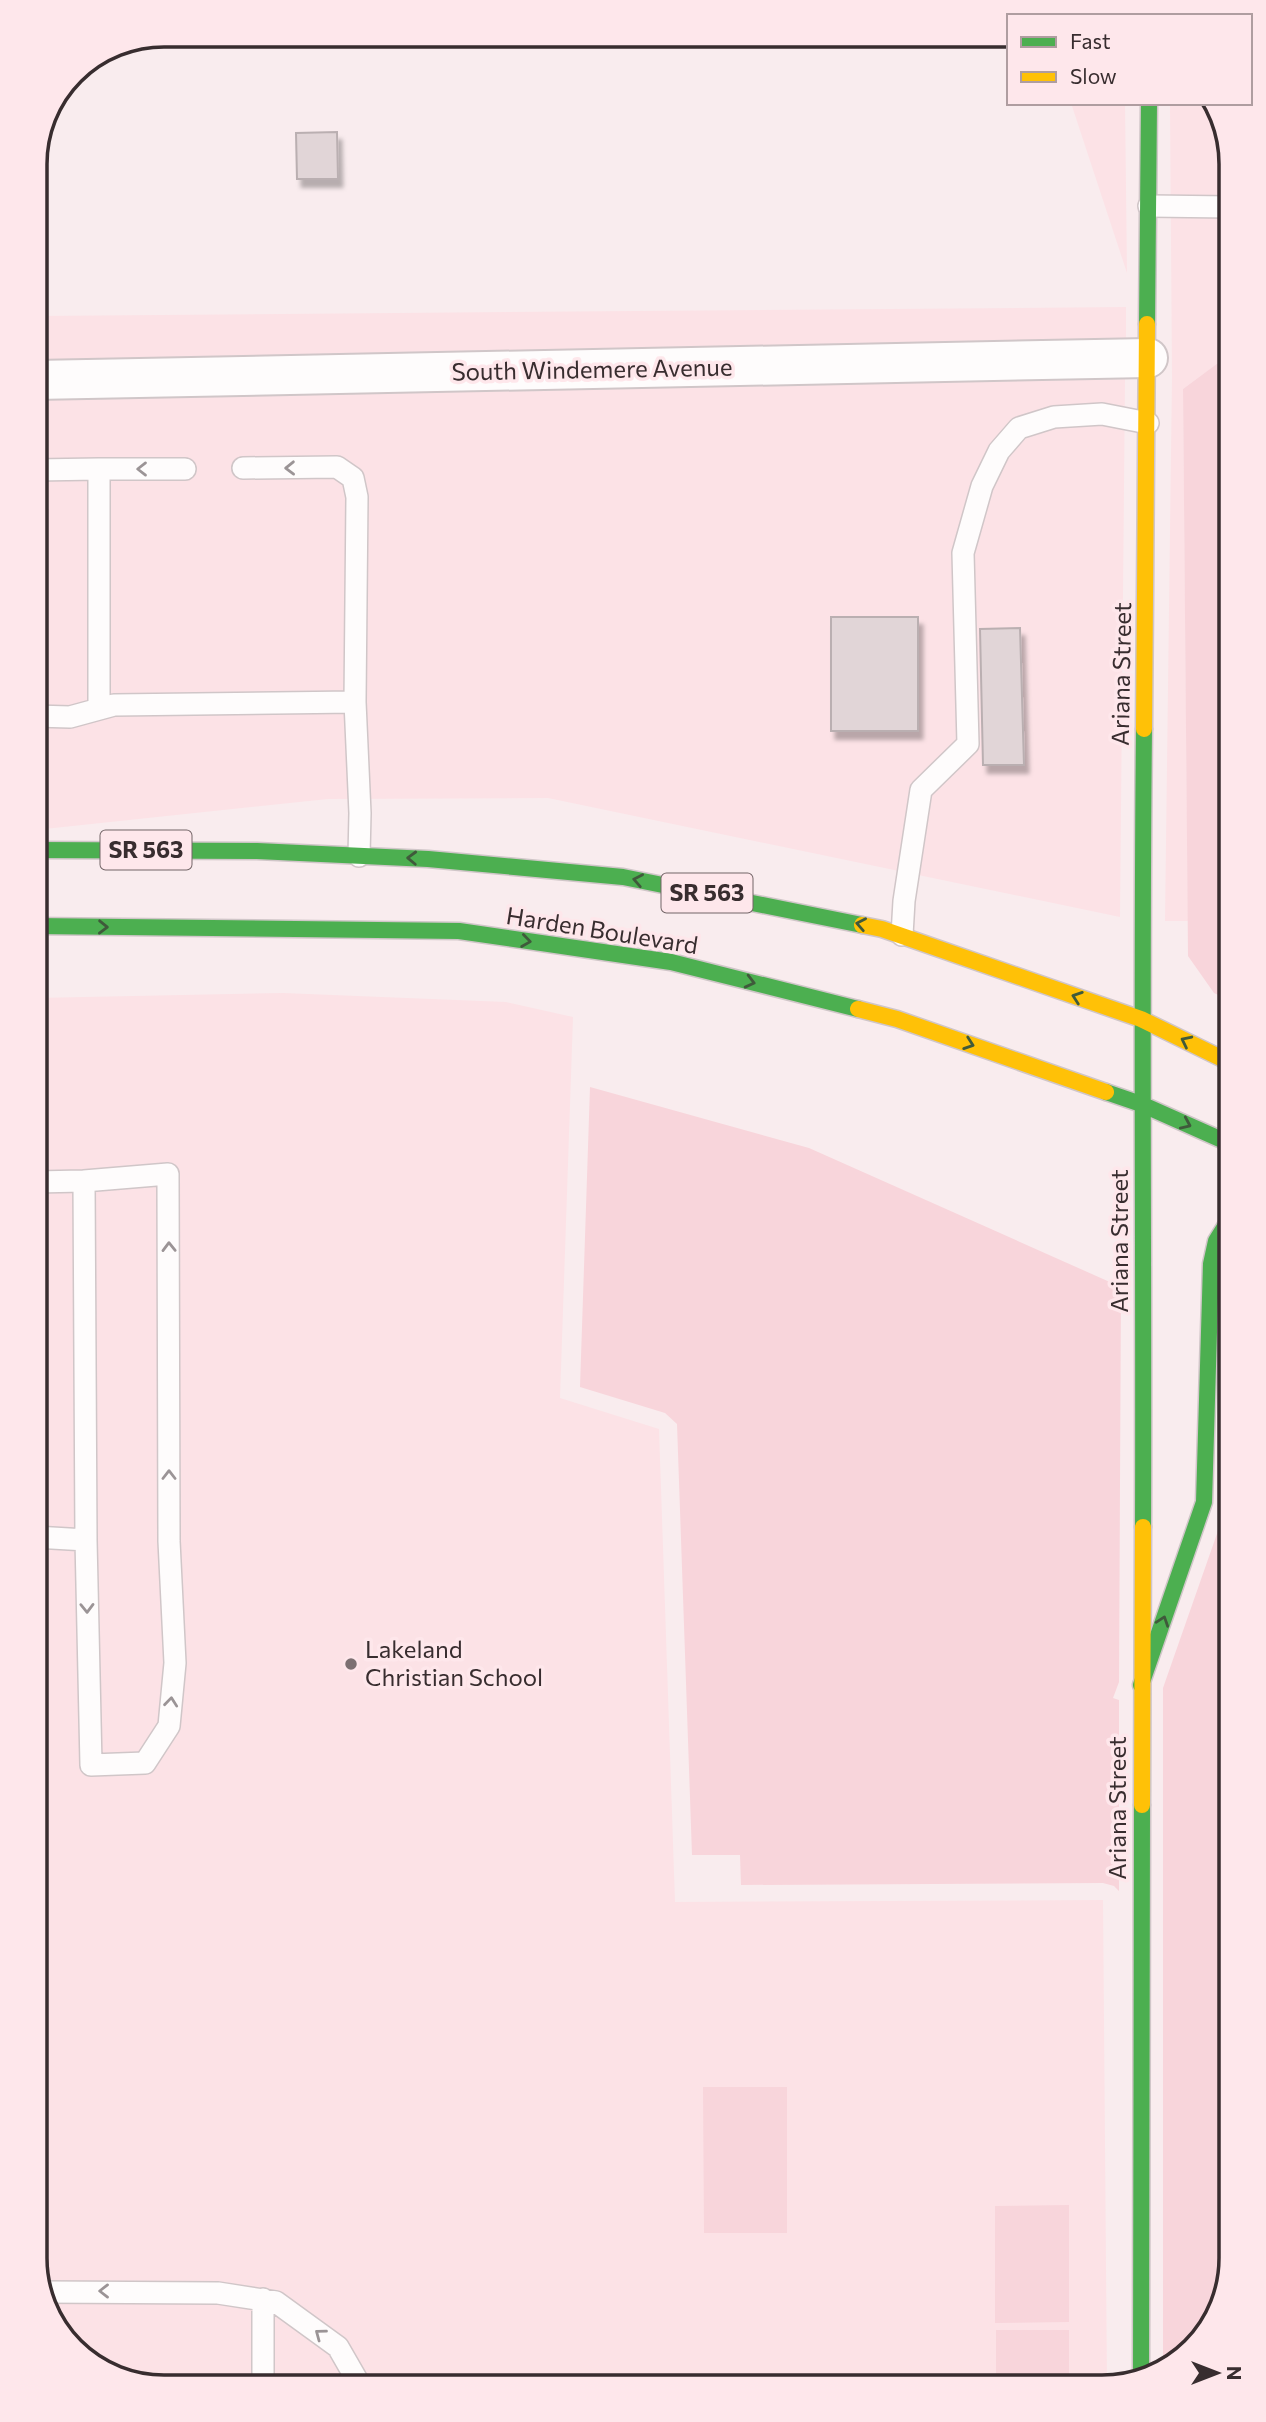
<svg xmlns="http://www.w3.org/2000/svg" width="1266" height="2422" font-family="Commissioner,sans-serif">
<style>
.built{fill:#fce2e6}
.green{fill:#f8d5db}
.building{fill:#e1d5d7;stroke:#baafb1;stroke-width:2;filter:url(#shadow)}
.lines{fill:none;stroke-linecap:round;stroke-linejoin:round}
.lane-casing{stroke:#d0c6c8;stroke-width:24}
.street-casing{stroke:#d0c6c8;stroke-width:42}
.fast-casing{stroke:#d0c6c8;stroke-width:19}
.slow-casing{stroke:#d0c6c8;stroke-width:19}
.lane{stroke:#fefcfc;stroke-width:21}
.street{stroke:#fefcfc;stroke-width:38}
.fast{stroke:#4caf50;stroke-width:16}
.slow{stroke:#ffc107;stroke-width:16}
.oneway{stroke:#9b9496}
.oneway2{stroke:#3f5a3b}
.poi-dot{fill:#7c7072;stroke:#fee7eb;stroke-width:2.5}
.labels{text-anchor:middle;stroke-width:7;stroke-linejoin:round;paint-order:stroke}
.shield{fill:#fee7eb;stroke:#736567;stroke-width:2}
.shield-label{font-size:23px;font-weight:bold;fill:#382d2f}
.street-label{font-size:24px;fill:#382d2f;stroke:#fee7eb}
.poi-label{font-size:24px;fill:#382d2f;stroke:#fee7eb;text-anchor:start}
.rim{fill:none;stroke:#382d2f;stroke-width:3.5}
</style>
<defs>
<filter id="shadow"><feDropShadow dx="4.5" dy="8" stdDeviation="2" flood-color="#0004"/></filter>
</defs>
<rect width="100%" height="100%" fill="#f9ecee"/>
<!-- built -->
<path class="built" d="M1071,103H1125L1127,273Z
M1170,103H1212L1221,115L1220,134L1226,139L1231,164V369L1218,363L1183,389L1188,921H1165L1172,377Z
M1126,307V339L35,360V316Z
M1125,379L1120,917L548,798L328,799L35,830V400Z
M283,993L506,1002L573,1017L560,1398L659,1429L675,1902L1103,1900L1107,2386L156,2387L92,2365L45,2307L35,2258V998Z"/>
<!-- green -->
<path class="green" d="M1218,363L1231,369V1001L1214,993L1188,956L1183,389Z
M590,1087L809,1148L1121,1287L1119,1682L1113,1698L1119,1700V1891L1114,1886L1103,1883L741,1885L740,1855H692L677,1424L665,1413L580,1387Z
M1231,1350V2258L1209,2329L1163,2367V1688L1226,1508Z
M703,2087H787V2233H704Z
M1069,2205V2322L995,2323V2206Z
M996,2330H1069V2387H996Z"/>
<!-- building -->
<path class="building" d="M337,132L338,179H297L296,133Z
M831,617H918V731H831Z
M1020,628L1024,765H983L980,629Z"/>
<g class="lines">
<!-- lane casing -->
<g class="lane-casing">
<path id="lane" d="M1149,206L1231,207
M243,468L337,467L353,478L357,497L355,702
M99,469H185
M35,470L99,469V708
M35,716L70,717L114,705L355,702L360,813L359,856
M902,935L904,901L921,790L968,744L963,553L982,486L999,451L1019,428L1054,417L1102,414L1148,423
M84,1181L168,1174L169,1541L175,1663L169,1726L145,1763L91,1765L86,1540
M35,1537L86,1540L84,1181L35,1182
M42,2292L218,2293L276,2302L338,2347L361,2387
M263,2299V2387"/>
</g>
<!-- street casing -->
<g class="street-casing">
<path id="street" d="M35,380L1148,358"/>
</g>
<!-- fast casing -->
<g class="fast-casing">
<path id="fast" d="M1147,324L1149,103
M35,850L257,851L428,859L623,877L862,925
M35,926L459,931L671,962L858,1009
M1106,1092L1141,1104L1231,1144
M1143,1527C1144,1261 1141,995 1144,729
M1141,1685L1204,1502L1211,1264L1216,1241L1231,1217
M1141,2379L1142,1805"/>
</g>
<!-- slow casing -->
<g class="slow-casing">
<path id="slow" d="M1144,729L1147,324
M862,925L882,929L1141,1019L1231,1063
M858,1009L897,1019L1106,1092
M1142,1805L1143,1527"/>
</g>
<!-- lane -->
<use href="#lane" class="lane"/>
<!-- street -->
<use href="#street" class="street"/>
<!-- fast -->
<use href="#fast" class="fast"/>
<!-- slow -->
<use href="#slow" class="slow"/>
</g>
<!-- one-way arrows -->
<defs><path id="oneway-chevron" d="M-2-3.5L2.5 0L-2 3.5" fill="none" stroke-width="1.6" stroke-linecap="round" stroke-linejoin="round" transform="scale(1.75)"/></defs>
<g class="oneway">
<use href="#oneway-chevron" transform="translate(290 468) rotate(179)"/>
<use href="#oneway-chevron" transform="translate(142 469) rotate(180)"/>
<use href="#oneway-chevron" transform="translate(169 1247) rotate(-91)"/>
<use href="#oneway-chevron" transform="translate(169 1475) rotate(-90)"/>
<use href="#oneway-chevron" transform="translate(87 1608) rotate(89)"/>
<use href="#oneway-chevron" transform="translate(171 1702) rotate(-84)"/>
<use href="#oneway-chevron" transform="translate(104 2291) rotate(180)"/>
<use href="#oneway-chevron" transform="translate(320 2334) rotate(-143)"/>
</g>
<g class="oneway2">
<use href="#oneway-chevron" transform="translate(412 858) rotate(-178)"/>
<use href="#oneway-chevron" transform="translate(638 880) rotate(-169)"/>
<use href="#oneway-chevron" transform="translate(861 924) rotate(-169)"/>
<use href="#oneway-chevron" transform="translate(103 927) rotate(1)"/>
<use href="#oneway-chevron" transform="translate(526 941) rotate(8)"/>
<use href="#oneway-chevron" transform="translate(750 982) rotate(14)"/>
<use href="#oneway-chevron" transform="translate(1077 997) rotate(-161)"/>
<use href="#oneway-chevron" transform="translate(1186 1041) rotate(-154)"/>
<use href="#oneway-chevron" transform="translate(969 1044) rotate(19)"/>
<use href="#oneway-chevron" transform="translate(1186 1124) rotate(24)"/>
<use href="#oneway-chevron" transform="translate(1163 1621) rotate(-71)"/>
</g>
<!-- markers -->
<circle class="poi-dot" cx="351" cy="1664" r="7"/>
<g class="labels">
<!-- shield labels -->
<g class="shield">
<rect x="100.5" y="830.5" width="91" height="39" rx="5"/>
<rect x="661.5" y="873.5" width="91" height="39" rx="5"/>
</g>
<g class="shield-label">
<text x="146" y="858">SR 563</text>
<text x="707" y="901">SR 563</text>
</g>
<!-- street labels -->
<g class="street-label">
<text transform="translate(592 370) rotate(-1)" y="8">South Windemere Avenue</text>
<text transform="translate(1122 674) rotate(-89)" y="8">Ariana Street</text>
<text transform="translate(602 931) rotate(9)" y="8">Harden Boulevard</text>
<text transform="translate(1120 1241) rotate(-90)" y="8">Ariana Street</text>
<text transform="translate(1118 1808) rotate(-90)" y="8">Ariana Street</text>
</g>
<!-- poi labels -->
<g class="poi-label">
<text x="365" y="1658">Lakeland<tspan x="365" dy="28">Christian School</tspan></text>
</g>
</g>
<!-- crop -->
<path d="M0 0H1266V2422H0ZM164 47H1102A117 117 0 0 1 1219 164V2258A117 117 0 0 1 1102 2375H164A117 117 0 0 1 47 2258V164A117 117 0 0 1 164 47Z" fill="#fee7eb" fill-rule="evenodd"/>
<path class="rim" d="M164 47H1102A117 117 0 0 1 1219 164V2258A117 117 0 0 1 1102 2375H164A117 117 0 0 1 47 2258V164A117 117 0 0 1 164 47Z"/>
<!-- legend -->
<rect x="1007" y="14" width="245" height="91" fill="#fee7eb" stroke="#af9da0" stroke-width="2"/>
<rect x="1021" y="37" width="35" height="10" fill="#4caf50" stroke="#af9da0" stroke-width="2"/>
<text x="1070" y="49" font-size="21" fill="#382d2f">Fast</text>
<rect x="1021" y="72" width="35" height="10" fill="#ffc107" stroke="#af9da0" stroke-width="2"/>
<text x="1070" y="84" font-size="21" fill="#382d2f">Slow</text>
<!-- north arrow -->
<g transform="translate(1217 2373) rotate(90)" stroke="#fee7eb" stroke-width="5" paint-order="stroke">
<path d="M0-5L12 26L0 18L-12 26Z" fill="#382d2f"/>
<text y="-10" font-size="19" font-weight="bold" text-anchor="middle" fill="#382d2f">N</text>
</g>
</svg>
